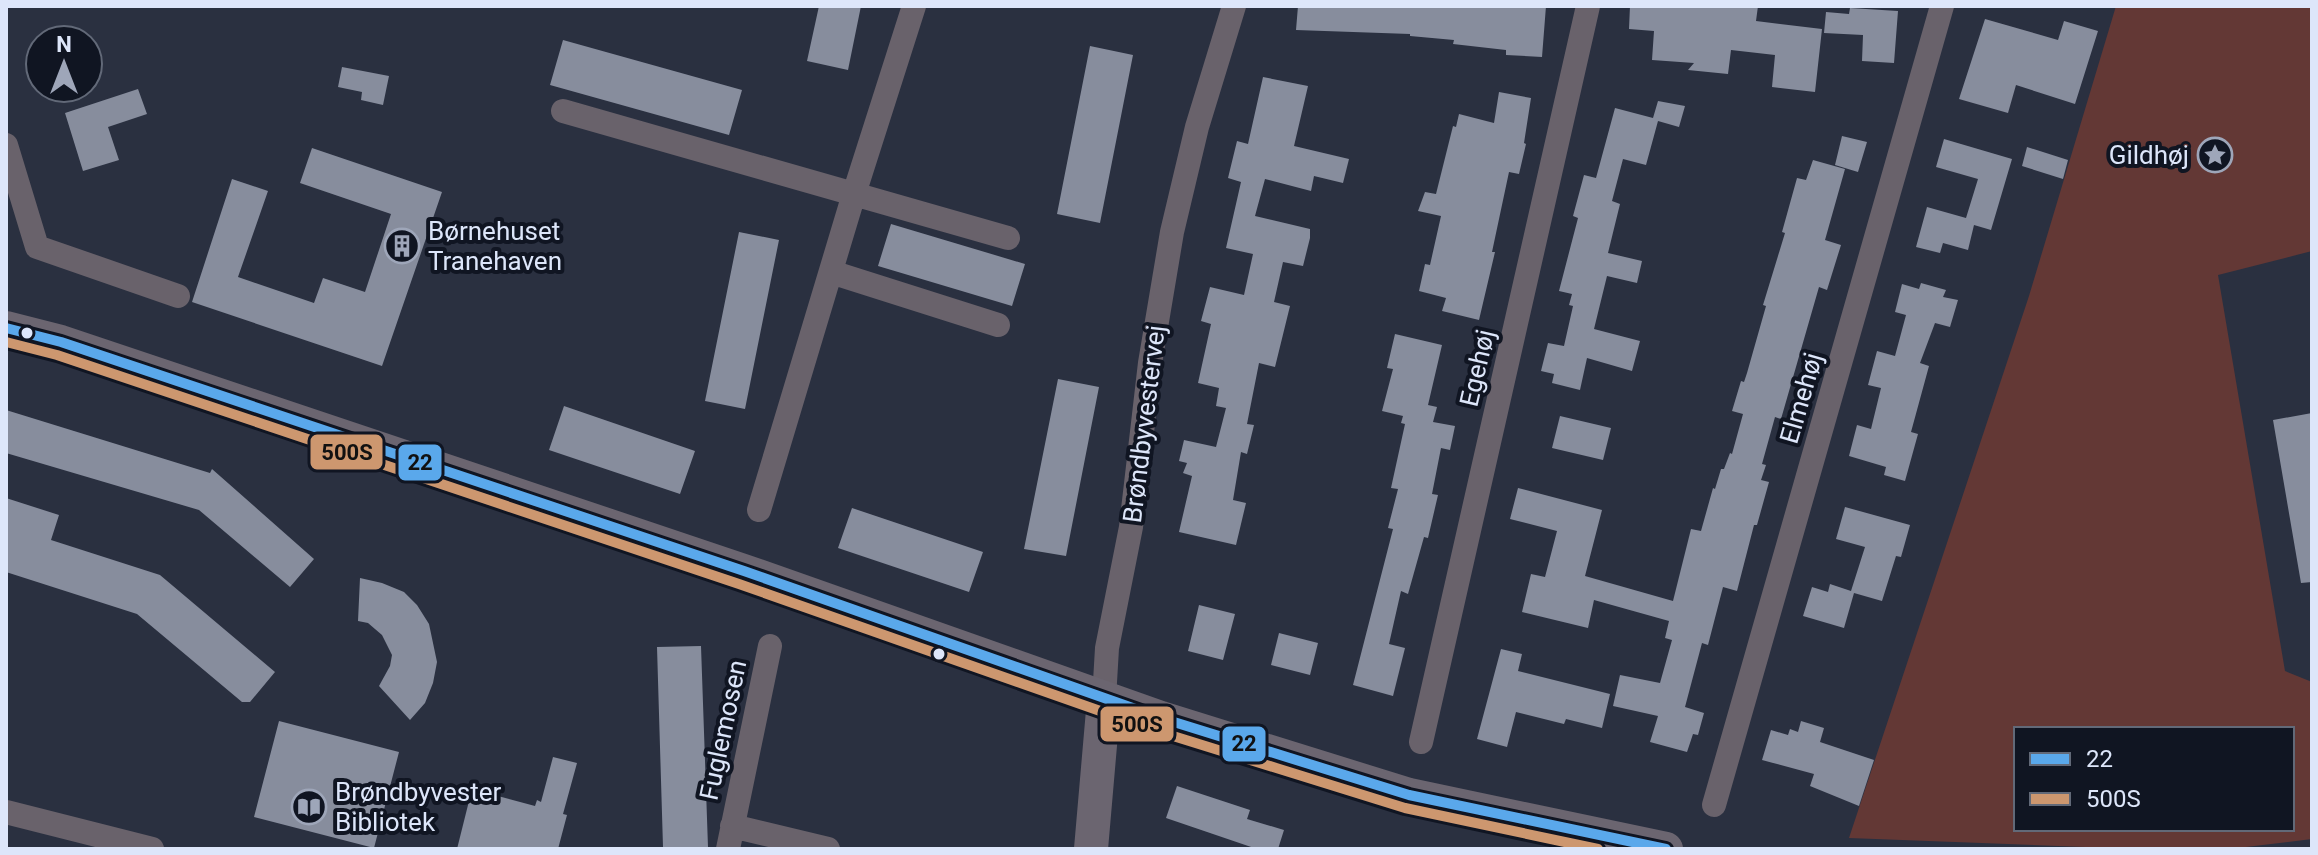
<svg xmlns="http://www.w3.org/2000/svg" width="2318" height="855" font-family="Roboto,sans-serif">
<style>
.green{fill:#633835;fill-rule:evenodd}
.building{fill:#878d9d}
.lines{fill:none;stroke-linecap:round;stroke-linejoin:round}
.street{stroke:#69626b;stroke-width:24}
.secondary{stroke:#6b6570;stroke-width:34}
.bus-1-casing{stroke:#101522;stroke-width:16}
.bus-2-casing{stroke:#101522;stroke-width:16}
.bus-1{stroke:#5aa8eb;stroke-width:10}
.bus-2{stroke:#cd976f;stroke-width:10}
.bus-dot{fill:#dde6fa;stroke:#101522;stroke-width:3}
.labels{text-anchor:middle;stroke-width:8;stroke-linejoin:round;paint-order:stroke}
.poi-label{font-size:26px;fill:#dde6fa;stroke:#101522;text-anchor:start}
.street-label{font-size:26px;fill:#dde6fa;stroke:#101522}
.line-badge{stroke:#101522;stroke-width:3}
.pale-badge-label{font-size:22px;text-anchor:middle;font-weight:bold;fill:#111}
</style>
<rect width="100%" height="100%" fill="#2a3040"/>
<!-- green -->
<path class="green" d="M2116,6H2312V251L2218,275L2285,671L2312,682V839L2229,849H2138L1849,838L2029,296ZM2016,729H2292V829H2016Z"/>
<!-- building -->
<path class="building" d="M819,6H861L848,70L807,61Z
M1298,6H1546L1542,57L1506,55V50L1453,44L1454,40L1410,36V34L1296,30Z
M1630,6H1758L1756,21L1822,29L1815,92L1772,87L1775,55L1731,50L1728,74L1688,70L1694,63L1652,60L1654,31L1629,29Z
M1850,8L1898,11L1894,63L1862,61L1863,35L1824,33L1826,12L1849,14Z
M1985,19L2058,40L2064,21L2098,31L2075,104L2016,85L2008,113L1959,99Z
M563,40L742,90L729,135L550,85Z
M1090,46L1133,55L1100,223L1057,214Z
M342,67L389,76L383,105L361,100L362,92L338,87Z
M1263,77L1308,86L1294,146L1349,159L1343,183L1314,176L1311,191L1265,179L1255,216L1310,229V238L1303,266L1283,262L1274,302L1290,306L1275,367L1259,363L1247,424L1254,425L1247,454L1241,452L1233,500L1246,503L1236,545L1179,532L1192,476L1183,473L1187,463L1179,461L1184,440L1216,447L1226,408L1216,406L1219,388L1198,383L1211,324L1201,321L1210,287L1244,295L1253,254L1226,248L1241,182L1228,178L1237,141L1248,144Z
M138,89L147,114L108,127L119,160L83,171L65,113Z
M1499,92L1531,98L1524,143L1526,144L1519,174L1509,172L1492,252H1495L1479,320L1442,311L1446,298L1419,291L1425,264L1430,265L1441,216L1418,211L1425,192L1436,194L1453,126L1456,127L1459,114L1494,123Z
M1658,101L1685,106L1679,127L1658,121L1646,165L1623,159L1612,201L1620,204L1608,253L1642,261L1637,283L1607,276L1594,329L1640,341L1632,371L1587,358L1580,390L1552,383L1554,374L1541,371L1548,343L1564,346L1573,306L1569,305L1572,294L1559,291L1578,218L1573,216L1584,175L1596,178L1615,108L1653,118Z
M1842,136L1867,142L1858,172L1835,165Z
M1944,139L2012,159L1991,230L1974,225L1968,250L1943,243L1940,253L1916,247L1927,207L1966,218L1978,179L1936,167Z
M2027,147L2068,160L2063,179L2022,166Z
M312,148L442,192L382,366L192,302L232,179L268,191L238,277L314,303L323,278L365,292L391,214L300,183Z
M1813,160L1845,169L1825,240L1841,245L1827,290L1819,287L1781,419L1775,417L1762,464L1766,465L1761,480L1769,482L1757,525H1754L1737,591L1723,587L1708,645L1702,643L1685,707L1704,713L1698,735L1693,734L1687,752L1650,742L1658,716L1613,706L1620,675L1660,683L1672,640L1665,638L1669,621L1594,600L1588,628L1522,612L1531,574L1545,577L1557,531L1510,519L1518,488L1602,510L1585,576L1673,601L1691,529L1701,531L1713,488L1715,489L1721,469H1724L1730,453L1732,454L1743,414L1732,411L1741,381L1744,382L1747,373L1766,306L1763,305L1785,233L1782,232L1797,178L1806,180Z
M891,224L1025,264L1012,306L878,266Z
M739,232L779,240L745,409L705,401Z
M1921,283L1946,290L1943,297L1958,300L1950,327L1935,323L1920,363L1929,366L1911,432L1918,434L1905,481L1884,475L1886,467L1849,456L1857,425L1871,429L1881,388L1868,385L1877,351L1895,356L1906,315L1895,312L1902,284L1919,289Z
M1395,334L1442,345L1428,405L1437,407L1433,422L1455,426L1450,450L1441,448L1432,494L1438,495L1428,538L1424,537L1408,594L1401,591L1389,644L1405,648L1393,696L1353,685L1393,529L1388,528L1398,489L1391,488L1405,424L1401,423L1403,416L1382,411L1393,369L1387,368Z
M1058,379L1099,387L1066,556L1024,549Z
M564,406L695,451L680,494L549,450Z
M6,410L210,473L212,469L314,559L290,587L199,510L6,453Z
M2312,413V582L2301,583L2273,420Z
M1560,416L1611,428L1603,460L1552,448Z
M6,498L59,515L51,540L160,575L275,672L250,702H242L137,614L6,572Z
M1845,507L1910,525L1901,557L1896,556L1882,601L1854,593L1844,628L1803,616L1812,587L1828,592L1830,584L1851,591L1865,547L1836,539Z
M852,508L983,552L969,592L838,548Z
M360,578L382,583L404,592L417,605L429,624L437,662L433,683L425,703L410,720L379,686L390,666L392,655L382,635L368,623L358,621Z
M1199,605L1235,614L1223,660L1188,651Z
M1279,633L1318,643L1310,675L1271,665Z
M701,646L708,847H663L657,647Z
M1501,649L1522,654L1518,671L1610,694L1602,728L1566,719L1564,724L1516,712L1507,747L1477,739Z
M279,721L399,752L374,848L254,817Z
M1801,721L1824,728L1820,742L1874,760L1859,806L1810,786L1814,774L1762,760L1771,730L1788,735L1790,729L1798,732Z
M553,757L577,763L563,814L567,815L558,849H457L472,789L535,806L537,800L541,802Z
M1177,786L1250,810L1247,819L1284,830L1278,849H1257L1166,818Z"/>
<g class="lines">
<!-- street -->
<path class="street" d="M563,111L1008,238
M6,145L37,247L178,296
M831,272L998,325
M759,510L854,194L914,6
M1104,699L1107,648L1131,527L1150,363L1172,232L1197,127L1234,6
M1421,742L1588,6
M1714,805L1942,6
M6,812L152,849
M732,826L828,849
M728,849L770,646"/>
<!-- secondary -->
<path class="secondary" d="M6,328L61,342L744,571L1161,718L1409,795L1666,849
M1091,849L1104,699"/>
<!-- bus-1 casing -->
<g class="bus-1-casing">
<path id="bus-1" d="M6,328L61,342L744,571L1161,718L1409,795L1666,849"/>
</g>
<!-- bus-2 casing -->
<g class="bus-2-casing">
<path id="bus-2" d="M6,342L57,355L739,584L1157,731L1405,808L1598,849"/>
</g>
<!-- bus-1 -->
<use href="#bus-1" class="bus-1"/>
<!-- bus-2 -->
<use href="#bus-2" class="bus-2"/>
</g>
<!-- icons -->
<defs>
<g id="sight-ring" transform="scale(1.8)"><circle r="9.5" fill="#101522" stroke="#9ea6b9" stroke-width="1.5"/><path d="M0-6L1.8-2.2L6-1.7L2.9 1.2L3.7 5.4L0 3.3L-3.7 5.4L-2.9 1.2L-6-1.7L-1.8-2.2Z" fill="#9ea6b9"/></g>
<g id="building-ring" transform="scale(1.8)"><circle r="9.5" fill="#101522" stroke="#9ea6b9" stroke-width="1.5"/><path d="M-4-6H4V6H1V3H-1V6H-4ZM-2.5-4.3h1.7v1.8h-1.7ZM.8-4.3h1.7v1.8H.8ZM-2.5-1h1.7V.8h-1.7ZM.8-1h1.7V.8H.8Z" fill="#9ea6b9"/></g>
<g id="library-ring" transform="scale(1.8)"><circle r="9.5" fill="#101522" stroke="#9ea6b9" stroke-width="1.5"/><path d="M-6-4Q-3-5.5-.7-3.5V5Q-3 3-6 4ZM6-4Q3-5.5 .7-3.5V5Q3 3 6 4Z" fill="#9ea6b9"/></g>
</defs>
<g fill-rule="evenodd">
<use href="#sight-ring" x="2215" y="155"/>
<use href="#building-ring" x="402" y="246"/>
<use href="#library-ring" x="309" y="807"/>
</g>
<!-- markers -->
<g class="bus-dot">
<circle cx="27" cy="333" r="7"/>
<circle cx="939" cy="654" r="7"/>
</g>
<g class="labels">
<!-- poi labels -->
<g class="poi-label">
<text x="2189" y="164" text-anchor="end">Gildhøj</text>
<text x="428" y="240">Børnehuset<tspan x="428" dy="30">Tranehaven</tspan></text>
<text x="335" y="801">Brøndbyvester<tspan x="335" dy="30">Bibliotek</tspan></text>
</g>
<!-- street labels -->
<g class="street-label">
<text transform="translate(1477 368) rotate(-77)" y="9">Egehøj</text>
<text transform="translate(1801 398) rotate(-74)" y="9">Elmehøj</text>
<text transform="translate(1144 424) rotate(-83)" y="9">Brøndbyvestervej</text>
<text transform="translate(723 730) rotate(-78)" y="9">Fuglemosen</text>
</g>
</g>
<g class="line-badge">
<rect x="309" y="433" width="75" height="38" rx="8" fill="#cd976f"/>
<rect x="397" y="443" width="46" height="39" rx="8" fill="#5aa8eb"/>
<rect x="1099" y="705" width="76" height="38" rx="8" fill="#cd976f"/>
<rect x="1221" y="725" width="46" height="38" rx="8" fill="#5aa8eb"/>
</g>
<g class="pale-badge-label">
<text x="347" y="460">500S</text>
<text x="420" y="470">22</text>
<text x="1137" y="732">500S</text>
<text x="1244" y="751">22</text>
</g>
<!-- border -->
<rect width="2318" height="855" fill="none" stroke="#dde6fa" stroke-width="16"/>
<!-- legend -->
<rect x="2014" y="727" width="280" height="104" fill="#101522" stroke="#626978" stroke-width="2"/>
<rect x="2030" y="753" width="40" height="12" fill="#5aa8eb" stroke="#626978" stroke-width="2"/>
<text x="2086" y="767" font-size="24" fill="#dde6fa">22</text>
<rect x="2030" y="793" width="40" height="12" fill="#cd976f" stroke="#626978" stroke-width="2"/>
<text x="2086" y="807" font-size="24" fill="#dde6fa">500S</text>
<!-- north arrow -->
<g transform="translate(64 64)"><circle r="38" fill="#101522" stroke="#626978" stroke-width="2"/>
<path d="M0-6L14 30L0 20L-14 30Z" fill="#9ea6b9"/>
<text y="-12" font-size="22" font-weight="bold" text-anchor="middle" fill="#dde6fa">N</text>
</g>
</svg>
